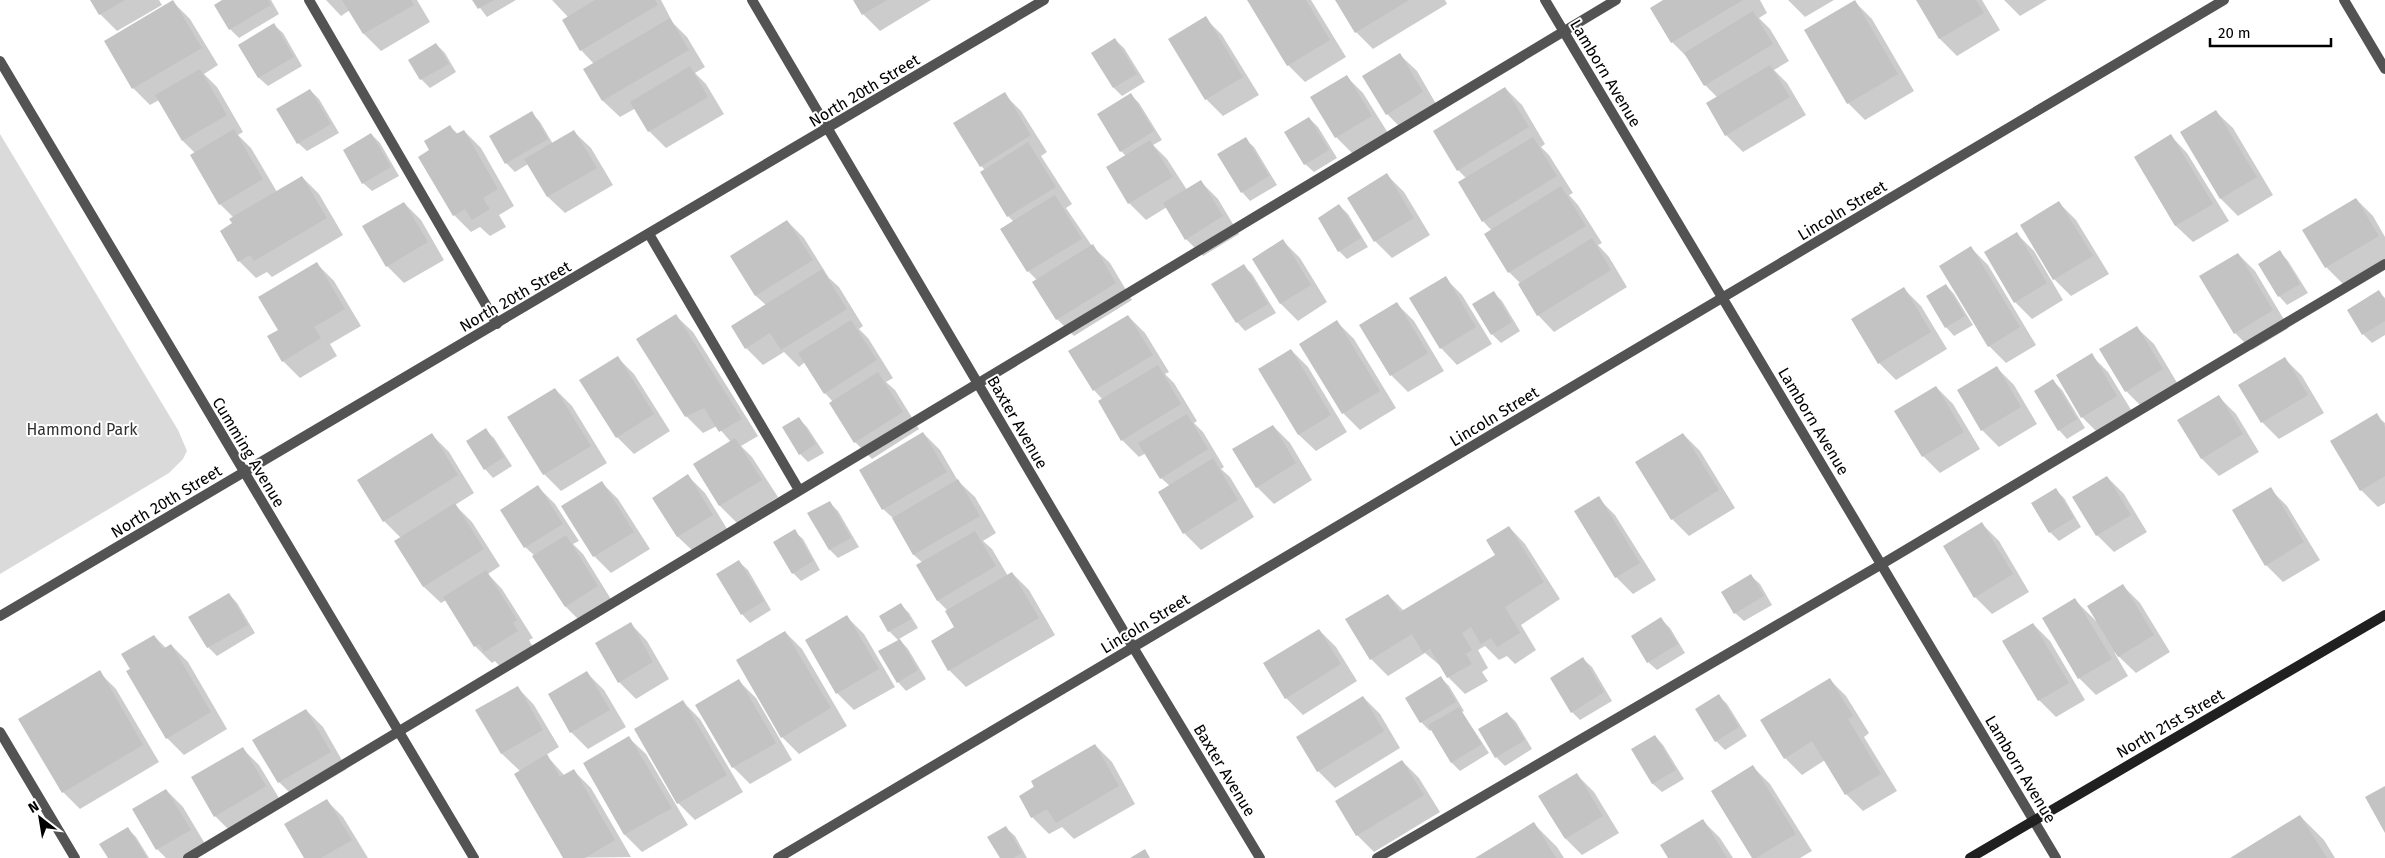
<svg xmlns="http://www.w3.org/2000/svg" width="2385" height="858" font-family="'Fira Sans',sans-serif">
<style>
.green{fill:#dadada}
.shadow{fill:#0003}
.building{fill:#c3c3c3}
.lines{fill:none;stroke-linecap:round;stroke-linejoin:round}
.lane{stroke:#535353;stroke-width:10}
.street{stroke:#535353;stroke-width:10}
.secondary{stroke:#202020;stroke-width:10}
.labels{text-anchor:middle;stroke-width:4;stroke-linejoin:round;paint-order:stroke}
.street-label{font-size:16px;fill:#000;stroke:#fff}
.park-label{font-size:16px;fill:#313131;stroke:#fff}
</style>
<rect width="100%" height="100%" fill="#fff"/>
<!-- green -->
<path class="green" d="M0,134L178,430L187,451L183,459L169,473L0,574Z"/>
<!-- shadow -->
<path class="shadow" d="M91,0H159L162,5L117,31L100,14Z
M224,0H271L279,14L239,38L230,29Z
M326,0H417L430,22L381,51L364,34L350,10L341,16Z
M474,0H516L487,17Z
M552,0H661L673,23L687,37L705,67L695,73L706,84L724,114L666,148L649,131L636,108L620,117L603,101L585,69L594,64L581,50L568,17Z
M854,0H931L880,31L863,14Z
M1249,0H1311L1346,57L1305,82L1288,65Z
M1337,0H1445L1447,4L1373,49L1356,32Z
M1665,0H1760L1767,13L1759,18L1770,29L1789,61L1774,70L1787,83L1806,115L1743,152L1726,135L1717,97L1705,85L1688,58L1672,42Z
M1788,0H1834L1805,17Z
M1917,0H1982L2000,30L1957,56L1940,39Z
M2004,0H2047L2020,16Z
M173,2L190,19L218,65L204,74L217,87L243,132L238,135L251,148L277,192L302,177L319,194L343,235L272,277L267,272L256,278L239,261L234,218L220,204L195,153L183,141L159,100L150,105L133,88L106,41Z
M1855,2L1872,19L1914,91L1865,120L1848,103Z
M1205,18L1222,35L1259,95L1223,116L1206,99L1170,40Z
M274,25L283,33L302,66L268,86L259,78L239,45Z
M1115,40L1124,48L1145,82L1122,96L1114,88Z
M436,44L445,53L456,72L430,88L421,79Z
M1400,55L1417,71L1439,109L1404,131L1387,114L1364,76Z
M1346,76L1363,93L1388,133L1353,154L1336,137Z
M1505,88L1522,105L1545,144L1541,147L1549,155L1573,193L1569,195L1578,205L1602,243L1598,245L1609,257L1627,287L1554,332L1538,315L1521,284L1509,272L1492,231L1483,221L1467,179L1458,170L1434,132Z
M310,90L319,99L339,133L307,151L298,143Z
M1004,94L1021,111L1047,152L1041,156L1072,204L1066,208L1092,246L1110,263L1132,300L1074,336L1057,319L1037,280L1028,271L1002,229L1014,222L1008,216L985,170L981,166Z
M1131,95L1139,103L1162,140L1153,145L1167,159L1187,190L1201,182L1218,199L1239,234L1203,256L1186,239L1167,207L1146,220L1129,203L1126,156L1121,151Z
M2216,112L2233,128L2273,195L2238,216L2221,199L2181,132Z
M532,113L540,122L553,144L574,132L591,148L613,185L565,213L548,197L528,164L515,172L506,163L491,137Z
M1309,118L1318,127L1337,158L1314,172L1305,164Z
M450,127L458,134L464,131L481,148L514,206L499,215L506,227L490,236L480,227L471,232L454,215L431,151Z
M371,134L380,143L399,176L372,191L363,183Z
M2171,136L2187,153L2229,221L2193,242L2176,226L2135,157Z
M1245,139L1254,147L1277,185L1250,201L1242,192Z
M1387,175L1404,192L1430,235L1392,258L1375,241L1349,198Z
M2356,199L2373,216L2385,237V259L2343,284L2326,267Z
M404,203L421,220L444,260L404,283L387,266L364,227Z
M2059,203L2076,220L2109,274L2071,296L2054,279L2022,225Z
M1339,205L1348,214L1368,247L1347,259L1339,251Z
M787,221L804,238L829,278L839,287L863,326L859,329L868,338L893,378L886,382L895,390L919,429L872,459L855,442L833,402L825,393L805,362L799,367L784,352L763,365L746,348L732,326L766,305L756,296L731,256Z
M2017,234L2034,251L2063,300L2032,319L2015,302Z
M1283,241L1300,258L1327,302L1298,321L1281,304L1253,259Z
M1971,248L1988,265L2036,345L2006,363L1989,346Z
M2280,252L2288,261L2308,293L2287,305L2279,296Z
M2238,254L2255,271L2289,328L2252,350L2235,333Z
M317,264L334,281L361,326L330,344L337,356L300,378L283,361Z
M1244,266L1252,274L1276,313L1245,331L1237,322Z
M1445,278L1462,295L1492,344L1457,365L1441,348Z
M1946,285L1954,294L1973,325L1954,336L1946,327Z
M1904,289L1921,306L1947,349L1896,380L1879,363Z
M2379,292L2385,298V335L2372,343L2363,334Z
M1494,293L1502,301L1520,331L1501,343L1492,334Z
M1397,304L1414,321L1444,371L1408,392L1391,375Z
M676,316L693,332L758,436L741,446L752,457L778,497L737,523L720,506L695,465L731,442L717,426L703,433L686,416L638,340Z
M1128,316L1145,333L1169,372L1165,374L1174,383L1197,421L1194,423L1203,432L1224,467L1221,469L1230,477L1254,517L1201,550L1184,533L1159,493L1170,486L1161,478L1146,453L1139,457L1122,440L1103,400L1094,390Z
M1337,322L1354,339L1396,408L1360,430L1343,413L1301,344Z
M2137,328L2154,344L2179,386L2143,408L2126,391Z
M1291,350L1308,367L1347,432L1316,451L1299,435L1260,370Z
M2091,355L2108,372L2133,413L2099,434L2082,417Z
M618,358L634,374L670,431L634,454L617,437Z
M2285,359L2302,376L2324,413L2279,439L2262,422L2240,385Z
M1997,368L2014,385L2037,424L1999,447L1982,430Z
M2053,381L2062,390L2085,428L2067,439L2059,430Z
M1936,387L1953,404L1980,449L1940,473L1923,456Z
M555,389L572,406L607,463L561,491L544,474L509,418Z
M2219,397L2236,414L2259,452L2219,476L2202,459L2179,421Z
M2376,415L2385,423V503L2378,507L2361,490Z
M798,418L807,427L824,453L808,462L800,454Z
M1273,426L1290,443L1312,480L1274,504L1257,487Z
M485,430L494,438L512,466L493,478L485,469Z
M923,433L940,450L958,481L975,497L996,533L983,541L992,549L1008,576L1012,573L1029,590L1055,635L966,687L949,670L956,628L948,611L938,601L918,566L923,563L914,555L894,519L883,509Z
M1683,434L1700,451L1735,508L1689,536L1672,519Z
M432,435L449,452L474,493L455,505L472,522L500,566L488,574L502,589L533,638L529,640L534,649L502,669L495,661L492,663L475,646L446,600L441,603L424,587L396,542L401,538L384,521Z
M688,476L705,493L729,532L695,553L678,537L654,498Z
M2107,477L2124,494L2147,532L2114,552L2097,535Z
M601,482L618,499L650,549L611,573L594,556L563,507Z
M538,487L555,504L579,541L573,544L583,554L614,604L582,623L566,607L535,556L525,547Z
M2055,489L2064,498L2081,527L2059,541L2050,532L2033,503Z
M2270,489L2287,506L2320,560L2283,582L2266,565Z
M1598,498L1615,515L1656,580L1633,594L1616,577Z
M829,502L838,511L859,547L838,558L830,550L809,514Z
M1982,524L1999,541L2029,592L1992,614L1975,597Z
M1509,527L1525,544L1560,599L1521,625L1536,650L1515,664L1507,656L1499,660L1485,646L1478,650L1488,668L1482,672L1488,681L1465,694L1448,677L1443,668L1425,653L1388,676L1371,659L1388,595L1404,611L1496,555Z
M794,531L803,539L820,570L801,581L793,573Z
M739,562L748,570L771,610L750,623L742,614Z
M1751,576L1760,584L1772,605L1744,621L1735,613Z
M2123,586L2140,603L2170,652L2136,673L2114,652L2128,676L2096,695L2079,678L2075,600L2096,621Z
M229,594L237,603L255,633L217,656L208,647L190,617Z
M901,605L909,613L918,628L899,639L908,649L926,679L906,691L898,682L899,641L889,631L881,617Z
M847,617L864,634L895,687L854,710L837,693Z
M1661,619L1670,628L1685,653L1657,670L1648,662Z
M631,624L647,641L669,679L636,699L619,682Z
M2033,624L2050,641L2085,700L2056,717L2039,700L2004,642Z
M1319,630L1336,647L1357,681L1303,715L1286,698Z
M785,632L802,649L847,726L799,754L782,737Z
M154,636L166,648L171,645L188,662L227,729L184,755L167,738L132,669Z
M1583,659L1592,667L1612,701L1580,720L1572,712Z
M99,672L116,689L159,762L80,809L63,792Z
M587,673L604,690L626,727L588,749L571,732L549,695Z
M1441,678L1449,686L1464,711L1462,712L1489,753L1460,771L1452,763L1432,729L1430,731L1421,722L1406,698Z
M1829,679L1846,696L1869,733L1864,737L1897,791L1863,811L1846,794L1825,760L1802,775L1785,758Z
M739,681L756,698L792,760L750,784L733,767L697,705Z
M518,688L534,705L559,747L546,755L565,776L574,771L591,788L631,857L564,858L520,771L502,754L477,711Z
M1719,696L1727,704L1747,736L1725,750L1716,741Z
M1363,697L1380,714L1400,748L1335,788L1318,771Z
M683,702L700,719L743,792L695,820L678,803Z
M306,710L323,727L347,769L296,799L279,782Z
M1507,713L1516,722L1532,749L1505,766L1496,757Z
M1655,736L1663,745L1684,779L1662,792L1653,784L1632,750Z
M629,738L646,754L688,825L642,852L625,835L584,764Z
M1095,745L1112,762L1135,804L1074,839L1062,827L1049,834L1032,817L1020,796Z
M242,748L259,765L282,803L232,833L215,816Z
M1402,761L1419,778L1440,812L1374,852L1357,835Z
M1753,767L1770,784L1812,851L1800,858H1753Z
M1577,775L1594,792L1619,833L1582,855L1566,839Z
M166,790L183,807L207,847L187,858H166L157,849Z
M326,800L343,817L368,858H306Z
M2300,816L2324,840L2335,858H2232Z
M1703,821L1720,838L1733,858H1670Z
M1533,823L1557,847L1564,858H1477Z
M1006,828L1015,836L1027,858H1001Z
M128,829L136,837L149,858H109Z"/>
<!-- building -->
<path class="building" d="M90,0H125L99,15Z
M173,0L202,48L132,89L104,41Z
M222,0H268L271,5L229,30L214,5Z
M342,0H411L414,5L363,34Z
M472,0H494L478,9Z
M595,0H655L658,5L580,51L562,20Z
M853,0H887L862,15Z
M1247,0H1306L1330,40L1287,66Z
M1335,0H1409L1355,33Z
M1663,0H1743L1671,43L1650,8Z
M1855,0L1898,74L1847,104L1804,30Z
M1916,0H1976L1984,13L1939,39Z
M1753,11L1773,44L1704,86L1684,53Z
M1206,16L1243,77L1205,100L1168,39Z
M670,18L689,50L602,101L583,69Z
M274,23L294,57L258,78L238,45Z
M1115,38L1137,74L1113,88L1091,53Z
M436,43L449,64L420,80L408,60Z
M1400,53L1423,92L1386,115L1362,76Z
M1770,65L1790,97L1725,136L1706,103Z
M690,66L708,97L648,132L630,102Z
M200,69L227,115L182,141L155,95Z
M1347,75L1372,116L1335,138L1310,97Z
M1505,87L1529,127L1457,171L1433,131Z
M310,89L331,124L297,144L276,109Z
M1005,92L1031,135L980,167L953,123Z
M1131,93L1154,131L1120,152L1097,114Z
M2216,110L2257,177L2220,199L2180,132Z
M532,111L548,139L505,164L489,136Z
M1309,117L1329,150L1304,165L1284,132Z
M450,125L456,134L464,130L498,189L483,198L490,209L472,220L465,209L453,216L418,157L429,150L424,141Z
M234,129L263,179L219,205L190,155Z
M574,130L597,168L547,197L524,159Z
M371,133L391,167L362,184L343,150Z
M2171,134L2213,204L2175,226L2134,157Z
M1246,137L1269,176L1241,193L1217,154Z
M1533,137L1557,176L1482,222L1458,182Z
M1150,140L1173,177L1128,204L1106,167Z
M1028,142L1056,187L1007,217L980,172Z
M1387,173L1414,218L1374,242L1347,198Z
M302,176L327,218L254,261L250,255L238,262L220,231L232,223L229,219Z
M1201,180L1223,216L1185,240L1163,203Z
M1561,186L1586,226L1508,273L1484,234Z
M1055,195L1082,239L1027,272L1000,229Z
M2356,198L2379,236L2325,268L2302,230Z
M2059,201L2093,256L2053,280L2020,225Z
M404,202L428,242L386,267L362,226Z
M1339,204L1361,238L1338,252L1318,218Z
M787,220L813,260L755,296L730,256Z
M2017,232L2047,283L2014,303L1984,252Z
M1592,238L1611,270L1537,316L1518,284Z
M1283,239L1311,285L1280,304L1252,259Z
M1093,244L1116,283L1056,320L1032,282Z
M1971,246L2020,327L1988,347L1939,266Z
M2280,250L2300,284L2278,297L2258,264Z
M2238,253L2273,310L2234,334L2199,276Z
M317,262L345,309L314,327L321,338L282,362L267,336L278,330L258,297Z
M1244,264L1268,304L1236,323L1211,284Z
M822,269L847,309L781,350L770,333L745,349L731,326Z
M1446,276L1476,327L1440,349L1409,298Z
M1946,284L1965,316L1945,328L1926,296Z
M1904,287L1931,332L1878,364L1851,319Z
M2379,290L2385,300V321L2362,335L2347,310Z
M1494,291L1512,322L1491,335L1472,304Z
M1397,302L1428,353L1390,376L1359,325Z
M676,314L742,419L719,432L704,408L685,417L636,339Z
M1128,315L1153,355L1093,391L1068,351Z
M851,320L877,360L824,394L798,353Z
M1337,320L1380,391L1342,414L1299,344Z
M2137,326L2163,369L2125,392L2099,349Z
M1291,349L1331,415L1298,435L1258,369Z
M2092,353L2117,396L2081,418L2056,375Z
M618,356L654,414L616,438L579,380Z
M2285,357L2308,395L2261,423L2238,385Z
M1158,365L1181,404L1121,441L1098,401Z
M1997,366L2021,407L1981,431L1957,390Z
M878,372L903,412L854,443L829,403Z
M2053,379L2077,419L2058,431L2034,391Z
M1936,386L1964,432L1922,457L1894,411Z
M555,388L591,446L543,475L507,417Z
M2219,395L2243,434L2201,459L2177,420Z
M2377,413L2385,427V476L2360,491L2330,441Z
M1187,414L1208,449L1160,479L1138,443Z
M799,417L816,444L799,455L782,427Z
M1273,425L1296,463L1256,488L1232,449Z
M486,428L504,457L484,470L466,441Z
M923,432L947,472L882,510L859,470Z
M432,433L458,475L383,522L357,480Z
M1683,433L1719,490L1671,520L1635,462Z
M735,438L762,480L719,506L693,464Z
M1213,458L1238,500L1183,534L1158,492Z
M688,474L713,515L677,537L652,498Z
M2107,476L2131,515L2096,536L2072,497Z
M958,479L980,516L913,555L892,518Z
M602,481L634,532L593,557L561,506Z
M538,485L563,524L524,548L500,510Z
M2271,487L2304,542L2265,566L2232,510Z
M2056,488L2074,518L2049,533L2031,503Z
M1599,496L1640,563L1615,578L1574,511Z
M830,501L851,538L829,550L807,513Z
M455,503L484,549L423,587L394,541Z
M1982,522L2013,574L1974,598L1943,546Z
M1509,526L1544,582L1505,607L1520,633L1497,647L1491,638L1481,644L1471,627L1462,633L1472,650L1466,654L1472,664L1447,678L1430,649L1423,653L1412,634L1370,660L1345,619L1388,594L1400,612L1495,555L1486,540Z
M795,529L813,561L792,574L773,542Z
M975,531L996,566L937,601L916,565Z
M566,535L598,586L565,607L532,556Z
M739,560L764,601L741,615L716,574Z
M486,570L517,620L513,623L518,631L484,652L479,644L474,647L443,597Z
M1012,572L1039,618L948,671L931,641L954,627L945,611Z
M1751,574L1764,596L1734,614L1721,592Z
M2123,584L2154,635L2118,657L2087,606Z
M229,593L248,625L207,648L188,617Z
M2075,598L2112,659L2078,679L2042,618Z
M901,603L911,619L888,632L879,616Z
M847,615L879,669L836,694L805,640Z
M1661,617L1678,644L1647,663L1631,636Z
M631,622L653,662L618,683L595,643Z
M2033,623L2069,683L2038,701L2002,641Z
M1319,629L1341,664L1285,699L1263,663Z
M785,631L831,708L781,738L736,660Z
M154,635L163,649L171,644L211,712L166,739L126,671L130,669L121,654Z
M900,639L918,670L897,683L878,651Z
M1583,657L1604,692L1571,713L1550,678Z
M100,670L143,745L62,793L18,719Z
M587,671L610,710L570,733L548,694Z
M1441,676L1456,702L1420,723L1405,698Z
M1830,678L1853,716L1848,719L1881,774L1845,795L1812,741L1784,759L1760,720Z
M739,679L776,743L732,768L695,705Z
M518,686L543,730L501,754L475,710Z
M1719,694L1739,727L1715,742L1695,709Z
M1363,696L1384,731L1317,772L1296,737Z
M683,700L727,775L677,804L634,729Z
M1459,707L1482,744L1451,763L1428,725Z
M306,709L331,752L278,783L252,740Z
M1507,712L1525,740L1495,758L1478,729Z
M1655,735L1676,770L1652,784L1631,749Z
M629,736L672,808L624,835L583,763Z
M1095,744L1119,786L1056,823L1047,809L1031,818L1019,796L1034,787L1031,781Z
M243,747L266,786L214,817L191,777Z
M547,754L560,777L574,769L615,840L585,858H563L514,774Z
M1402,760L1424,795L1356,836L1335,801Z
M1753,765L1796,834L1756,858H1752L1711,791Z
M1577,773L1603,816L1565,839L1538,796Z
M2385,786V833L2365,797Z
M166,789L191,830L156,850L132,809Z
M327,799L352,840L321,858H304L284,824Z
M2300,815L2327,858H2230Z
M1703,819L1727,858H1668L1660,845Z
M1534,822L1556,858H1475Z
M1006,826L1022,853L1013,858H1000L987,837Z
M128,827L147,858H108L99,844Z
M1145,849L1150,858H1130Z"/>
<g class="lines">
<!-- lane -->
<path class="lane" d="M309,0L497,324
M649,234L799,490
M0,732L75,858
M188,858L1616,0
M1377,858L1882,564L2385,264"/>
<!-- street -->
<path class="street" d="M752,0L1133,647L1260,858
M1545,0L2056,858
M2344,0L2385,69
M0,61L474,858
M0,616L1044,0
M778,858L2224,0"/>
<!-- secondary -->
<path class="secondary" d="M1970,858L2385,615"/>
</g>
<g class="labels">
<!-- street labels -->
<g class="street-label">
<text transform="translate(1606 73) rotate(59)" y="6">Lamborn Avenue</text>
<text transform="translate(864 90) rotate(-31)" y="6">North 20th Street</text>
<text transform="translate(1842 210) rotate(-31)" y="6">Lincoln Street</text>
<text transform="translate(515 296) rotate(-30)" y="6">North 20th Street</text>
<text transform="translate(1494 416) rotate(-31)" y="6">Lincoln Street</text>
<text transform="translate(1814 421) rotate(59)" y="6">Lamborn Avenue</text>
<text transform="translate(1018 422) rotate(60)" y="6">Baxter Avenue</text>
<text transform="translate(249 452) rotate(59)" y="6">Cumming Avenue</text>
<text transform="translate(166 501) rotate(-31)" y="6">North 20th Street</text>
<text transform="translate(1145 623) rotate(-31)" y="6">Lincoln Street</text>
<text transform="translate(2170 723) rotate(-30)" y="6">North 21st Street</text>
<text transform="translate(2021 769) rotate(59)" y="6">Lamborn Avenue</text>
<text transform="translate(1225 770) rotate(59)" y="6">Baxter Avenue</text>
</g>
<!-- park labels -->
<g class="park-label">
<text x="82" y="435">Hammond Park</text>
</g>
</g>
<!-- north arrow -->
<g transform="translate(40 818) rotate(329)" stroke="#ffffff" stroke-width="4" paint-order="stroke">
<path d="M0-4L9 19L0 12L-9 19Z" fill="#000000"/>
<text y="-8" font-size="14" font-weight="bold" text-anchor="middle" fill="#000000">N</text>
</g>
<!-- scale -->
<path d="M2210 38v8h121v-8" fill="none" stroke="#000000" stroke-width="2.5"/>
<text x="2218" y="38" font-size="15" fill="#000000" stroke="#ffffff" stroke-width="4" paint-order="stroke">20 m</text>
</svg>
